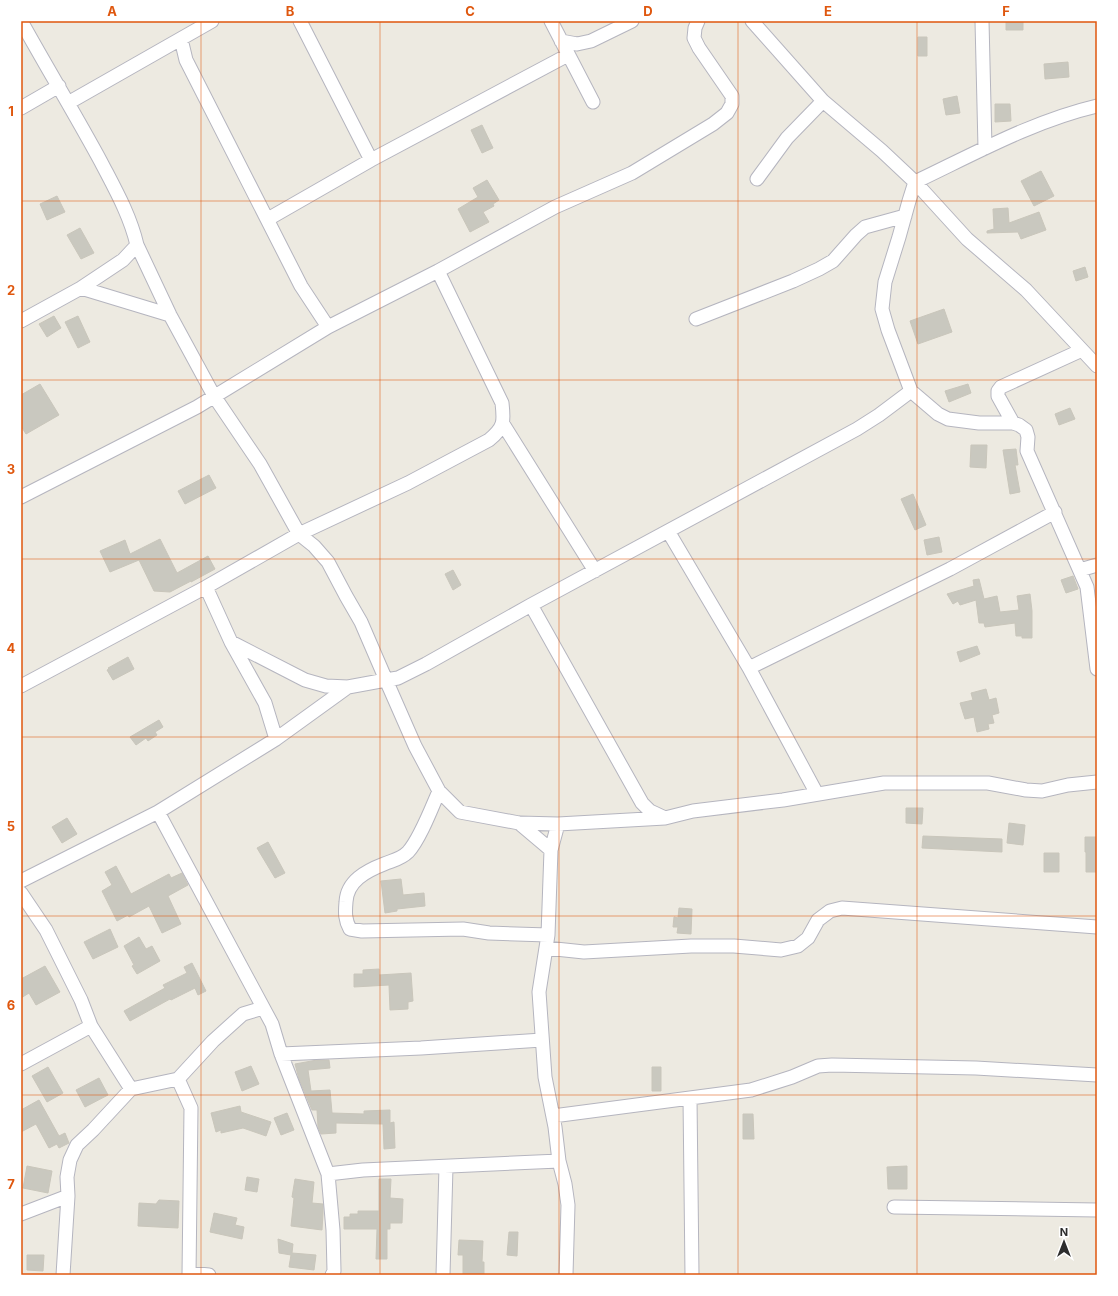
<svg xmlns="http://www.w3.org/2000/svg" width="1118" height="1296" font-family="Inter,sans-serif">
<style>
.building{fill:#c9c8bf;stroke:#c9c6bb}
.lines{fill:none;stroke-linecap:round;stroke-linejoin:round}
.minor-casing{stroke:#b5b5bf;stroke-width:15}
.minor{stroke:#fff;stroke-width:13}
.grid{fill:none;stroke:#df570e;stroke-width:1;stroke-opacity:0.55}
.neatline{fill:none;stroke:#df570e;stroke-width:1.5}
.grid-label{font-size:13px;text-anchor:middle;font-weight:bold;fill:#df570e}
</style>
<rect width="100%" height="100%" fill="#edeae1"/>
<!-- building -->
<path class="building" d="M1006,21H1023V30H1006Z
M918,37H927V56H918Z
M1068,62L1069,77L1045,79L1044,64Z
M957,96L960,113L946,115L943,99Z
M995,104H1010L1011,121L995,122Z
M482,125L493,148L482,153L471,130Z
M1041,171L1054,196L1034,206L1021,181Z
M487,180L499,200L493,204L494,206L483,212L489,222L470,232L458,209L478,197L473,188Z
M57,196L65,212L47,220L40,204Z
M1008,208L1009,223L1039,212L1046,230L1021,239L1018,232L987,233V231L994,229L993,209Z
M80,228L94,253L81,259L67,235Z
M1085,267L1088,277L1076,281L1073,271Z
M944,309L952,332L918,344L910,321Z
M54,316L61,328L47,337L39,324Z
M78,316L90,342L78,348L65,322Z
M40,384L59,415L26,434L21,426V395Z
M968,384L971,393L949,402L945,391Z
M1070,408L1075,419L1059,425L1055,414Z
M971,445H987L986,468L970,467Z
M1016,449L1018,465H1015L1020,492L1010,494L1003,450Z
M209,475L216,488L185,504L178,491Z
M913,494L926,525L915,530L901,499Z
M939,537L942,552L927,555L924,540Z
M160,539L177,573L208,556L215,569L191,582V581L170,592L154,591L139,560L110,572L100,551L125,540L130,554Z
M453,570L461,585L453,590L445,574Z
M1073,576L1078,589L1066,593L1061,580Z
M979,579L984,599L997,596L1000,612L1019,610L1017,596L1030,594L1032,611V638H1022V636H1016L1015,623L985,627L984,623H979L976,600L960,605L958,601L953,604L947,594L974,586L973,580Z
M977,646L980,654L960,662L957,652Z
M128,657L134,669L113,680L107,670L109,669L108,668Z
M986,689L989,700L996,698L999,713L992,715L994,723L988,724L989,729L977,732L974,717L965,719L960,703L973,700L971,693Z
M159,720L163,727L155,732L157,735L148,741L146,738L136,745L130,737Z
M906,808H923L922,824L906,823Z
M67,818L77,834L62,843L52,827Z
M1009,823L1025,825L1023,845L1007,843Z
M923,836L1002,839V852L922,848Z
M1085,837H1097V872H1086V852H1085Z
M268,842L285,873L275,878L257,848Z
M1044,853H1059V872H1044Z
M116,866L131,894L169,874L171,878L182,873L188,885L168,896L181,924L162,933L149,906L129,917L128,915L117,921L102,891L112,885L105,872Z
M401,879L403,895L424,893L425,906L397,909V911L385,913L381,881Z
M679,908L692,909L691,934L677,933L678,927H673L674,917L678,918Z
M110,929L118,947L93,959L84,942Z
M139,937L146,949L152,946L160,961L137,974L132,966L134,965L124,946Z
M192,963L206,991L198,995L195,988L171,1000L170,999L130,1021L124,1011L165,988L163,985L187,973L184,967Z
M45,966L60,992L36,1005L29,993L21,998V979Z
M379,969V975L411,973L413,1001L408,1002V1009L390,1010L389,985L354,987V974H363V970Z
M317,1060H329L330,1068L308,1070L311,1091L330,1090L332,1113L364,1114V1111L390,1110V1123L394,1122L395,1148L384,1149L383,1124L336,1123V1133L321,1134L318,1127L317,1110H312L299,1079L295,1064Z
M251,1066L259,1084L242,1091L235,1072Z
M48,1067L63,1093L47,1102L32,1076Z
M652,1067H661V1091H652Z
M99,1078L108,1095L85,1107L76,1090Z
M39,1100L59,1136L65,1133L69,1143L59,1148L57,1144L49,1148L36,1124L21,1132V1110Z
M240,1106L241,1112L271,1122L266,1136L243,1128L221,1133V1130L216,1132L211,1113Z
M287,1113L294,1130L281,1135L274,1118Z
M743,1114H753L754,1139H743Z
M27,1166L52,1171L48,1193L23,1188Z
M907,1166V1189H888L887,1167Z
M247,1177L259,1179L257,1192L245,1190Z
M295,1179L314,1182L312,1203L323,1204V1213L322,1230L291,1226L294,1198L292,1197Z
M379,1179H391L390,1198L403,1199L402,1223H390V1229H387V1259H376L377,1229H344V1217H350V1214H358V1211H379Z
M159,1200L179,1201L178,1228L138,1226L139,1203L156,1204Z
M214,1213L237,1218L235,1225L244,1227L242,1239L210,1232Z
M509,1232H518L517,1256L507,1255Z
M278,1239L293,1244L292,1253L316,1255L314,1270L289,1267L291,1255L279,1253Z
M459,1240L483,1241L482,1262H484V1275H463V1255H458Z
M27,1255H44L43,1271L27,1270Z"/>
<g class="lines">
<!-- minor casing -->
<g class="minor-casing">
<path id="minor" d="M21,21C47,68 75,114 101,162C115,189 130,215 137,245L123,260L81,288
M300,21L371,160
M551,21L593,102
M752,21L823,101L882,151L915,182L967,239L1026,290L1097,366
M982,21L985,148
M181,39L186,60L301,286L328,327
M561,41L577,44L591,41L632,21
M68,103L212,21
M21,108L59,86
M757,179L787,138L823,101
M268,219L371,160L568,55
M137,245L170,315L214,396L260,464L299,534L408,483L489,440C505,427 504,421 502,403L438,271
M696,319L793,281L819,269L833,261L856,235L865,227L905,216
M21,321L81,288L170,315
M911,391L938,414L948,419L979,423H1013L1019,425L1026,430L1028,437L1027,451L1087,587L1097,669
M1013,423L998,396V391L1001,387L1082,350
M503,424L595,571
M21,497L197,407L328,327L438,271L555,207L632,173L713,124L727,113L732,104V96L699,48L694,38L695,28L698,21
M668,531L749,668
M1080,570L1097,565
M206,587L231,642L305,680L326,686L348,687L386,680L415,746L439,791L460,812L519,823L558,824
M531,605L642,803L650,811L665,818
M231,642L265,703L276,739
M21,686L206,587L299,534L314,546L328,562L346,596L361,622L386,680L398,678L426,664L531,605L857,429L879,415L911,391L888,330L882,309L885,282L899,237L909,201L915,182C974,154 1033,121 1097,106
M439,791C432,807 420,839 408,852C401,859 394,860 384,864C366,871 347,881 346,902C345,913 345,920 350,929L362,931L463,929L489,933L548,935
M817,794L749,668L950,569L1055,512
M158,812L272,1024L281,1054L328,1174L333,1230L334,1271L332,1275
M519,823L551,850
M21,881L158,812L276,739L348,687
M21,893L46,930L81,1000L91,1026L131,1089
M546,948L584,952L691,946H734L781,950L798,946L808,938L818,920L830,911L842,908L1097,927
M281,1054L421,1048L542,1040
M21,1064L91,1026
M178,1079L191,1108L189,1275
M690,1098L692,1275
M553,1116L751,1090L792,1077L818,1066L832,1065L976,1068L1097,1075
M328,1174L363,1170L559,1161
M894,1207L1097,1210
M21,1214L68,1196
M189,1273L209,1275
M63,1275L68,1196L67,1177L70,1160L77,1145L93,1130L131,1089L178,1079L213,1041L243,1014L263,1008
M443,1275L446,1167
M566,1275L568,1205L565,1184L559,1161L555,1127L545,1077L539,992L548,935L551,850L558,824L665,818L693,811L783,800L884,783H988L1026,790L1042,791L1068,785L1097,782"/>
</g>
<!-- minor -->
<use href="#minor" class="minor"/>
</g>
<!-- grid -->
<path class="grid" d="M201,21V1275M380,21V1275M559,21V1275M738,21V1275M917,21V1275M21,201H1097M21,380H1097M21,559H1097M21,737H1097M21,916H1097M21,1095H1097"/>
<!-- border -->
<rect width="1118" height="1296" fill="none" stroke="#ffffff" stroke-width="44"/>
<!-- north arrow -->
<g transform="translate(1064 1242)" stroke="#ffffff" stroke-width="3" paint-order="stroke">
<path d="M0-3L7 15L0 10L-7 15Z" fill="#2d2d2d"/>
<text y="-6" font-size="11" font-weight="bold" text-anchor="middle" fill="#2d2d2d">N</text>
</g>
<rect x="22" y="22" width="1074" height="1252" class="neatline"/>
<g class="grid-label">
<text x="112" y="16">A</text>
<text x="290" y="16">B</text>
<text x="470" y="16">C</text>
<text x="648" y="16">D</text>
<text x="828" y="16">E</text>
<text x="1006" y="16">F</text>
<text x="11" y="116">1</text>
<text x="11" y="295">2</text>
<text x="11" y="474">3</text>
<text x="11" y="653">4</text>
<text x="11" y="831">5</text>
<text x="11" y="1010">6</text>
<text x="11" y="1189">7</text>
</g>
</svg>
